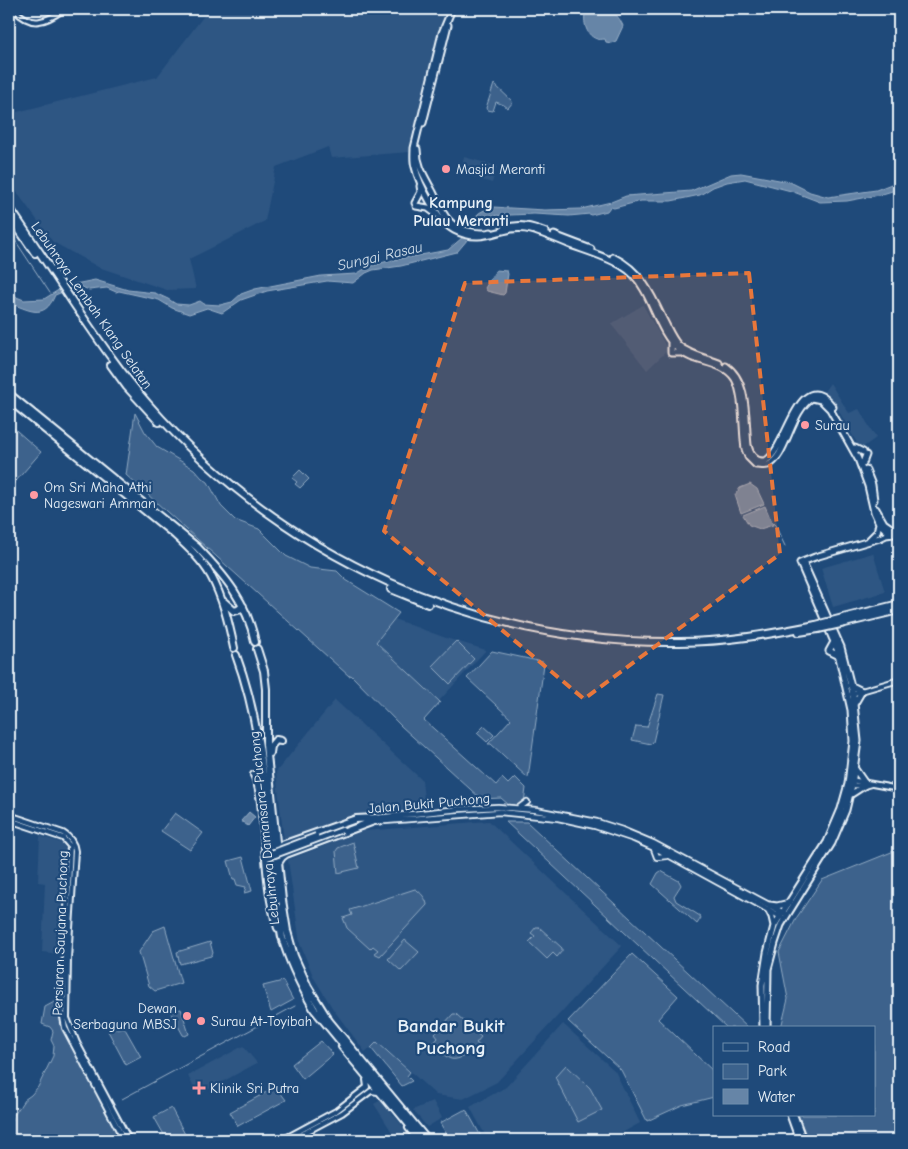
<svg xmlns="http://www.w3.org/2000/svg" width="908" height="1149" font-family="'Comic Neue',sans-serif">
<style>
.built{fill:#2e5683}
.green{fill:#3c628c;stroke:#92aac2}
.water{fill:#6685a7;stroke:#9ab0c7}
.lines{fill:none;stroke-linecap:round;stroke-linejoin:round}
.stream{stroke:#9ab0c7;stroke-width:1}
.tertiary-casing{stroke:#e8f1f8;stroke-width:8}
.secondary-casing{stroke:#e8f1f8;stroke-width:8}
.primary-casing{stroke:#e8f1f8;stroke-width:9}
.motorway-casing{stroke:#e8f1f8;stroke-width:10}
.tertiary{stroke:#1f4a7a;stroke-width:4}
.secondary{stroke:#1f4a7a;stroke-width:4.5}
.primary{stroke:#1f4a7a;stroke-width:5}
.motorway{stroke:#1f4a7a;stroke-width:6}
.secondary-bridge-casing{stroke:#e8f1f8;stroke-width:8;stroke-linecap:butt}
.motorway-bridge-casing{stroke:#e8f1f8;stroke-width:10;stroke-linecap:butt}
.secondary-bridge{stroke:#1f4a7a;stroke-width:4.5}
.motorway-bridge{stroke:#1f4a7a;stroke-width:6}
.marked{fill:#e8773b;fill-opacity:0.2;stroke:#e8773b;stroke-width:4;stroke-dasharray:10 6;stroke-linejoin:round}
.poi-dot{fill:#ff9aa2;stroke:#1f4a7a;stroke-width:2}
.labels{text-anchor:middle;stroke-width:4.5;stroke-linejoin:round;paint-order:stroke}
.poi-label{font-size:14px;fill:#e8f1f8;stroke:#1f4a7a;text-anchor:start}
.street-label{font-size:14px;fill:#e8f1f8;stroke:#1f4a7a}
.water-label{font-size:15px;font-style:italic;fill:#d4e1ec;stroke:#1f4a7a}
.quarter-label{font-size:16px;font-weight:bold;fill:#e8f1f8;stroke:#1f4a7a}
.district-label{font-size:19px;font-weight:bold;fill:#e8f1f8;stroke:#1f4a7a}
</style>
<rect width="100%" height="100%" fill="#1f4a7a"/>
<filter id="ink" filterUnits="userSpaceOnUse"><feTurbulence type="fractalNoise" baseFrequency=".02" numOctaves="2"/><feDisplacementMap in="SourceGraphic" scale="10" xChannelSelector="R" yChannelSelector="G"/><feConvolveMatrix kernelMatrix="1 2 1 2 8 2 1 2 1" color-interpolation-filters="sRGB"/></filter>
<g filter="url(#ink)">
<!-- built -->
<path class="built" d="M209,9H450L434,47L410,152L331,158L328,147L276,167L265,221L189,259L196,289L167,290L98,267L53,242L16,191L9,145V114L157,77Z
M464,157L497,166L492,183L464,174L462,165Z
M643,305L668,350L647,370L611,324Z
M830,383L849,413L859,409L876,438L862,448L858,445L836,406L823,393Z
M873,553L885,592L833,607L821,568Z
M394,619L446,638L486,650L439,701L376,642Z
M335,700L422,780L425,809L353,815L284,841L276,772Z
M489,821L622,946L497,1082L463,1099L436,1095L378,1042L365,1052L333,1009L314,978L300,944L288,860L363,831Z
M40,836L62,843L66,850L60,954L42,952L45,883L38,882Z
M563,1024L615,1071L640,1123L609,1140H488L470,1107L506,1087Z
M243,1046L257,1063L198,1095L188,1076Z
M381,1100L411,1136L403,1140H397L374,1104Z
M433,1101L442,1118L427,1127L413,1110Z"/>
<!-- green -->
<path class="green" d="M494,84L513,102L508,108L504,105L496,102L493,111L487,110L486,108Z
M135,413L145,432L157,447L194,469L202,478L208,482L221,506L235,520L259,529L286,556L310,568L337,571L346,580L399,613L376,642L440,702L424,720L496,785L502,778L508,784L515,777L526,788L524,803L520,806L509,805L501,798L481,799L401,726L351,675L349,676L126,475Z
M9,424L41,452L10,488L9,487Z
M300,470L309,479L300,488L295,484L297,482L292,478Z
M456,641L474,659L450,684L432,666Z
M492,651L543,662L544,664L528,778L491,744H488L511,719L467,678Z
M658,694L664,695L653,742L651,744L632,740L636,726L647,727Z
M484,726L494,735L487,742L477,733Z
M175,813L203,833L190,850L161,831Z
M506,822H527L748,1028H727Z
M353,842L359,868L338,873L336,851L338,848Z
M899,849V1140H808L798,1115H874V1028H781L788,999L779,952L797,917L822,880Z
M243,857L252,891L244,893L246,887L237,885L235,879H233L228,861Z
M661,871L679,881L681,885L674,896L676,901L700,916L701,918L697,924L652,884L658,873Z
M415,889C420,891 427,900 427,905L380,956L374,953L378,950L373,946L370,949L347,928L343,918L352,915L350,910Z
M165,926L181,983L155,991L149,986L139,952L153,931Z
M536,927H539L562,948V951L557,957L553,953L547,959L529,942L535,936L531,933Z
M405,940L419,952L401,971L388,959Z
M210,942L213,953L211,956L180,964L177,952Z
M632,954L678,996L658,1019L714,1072V1097L682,1105L647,1121L621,1070L568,1021Z
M283,981L293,1000L271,1012L263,986Z
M58,1000L62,1023L67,1037L120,1140H9V1123L24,1100L31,1095L38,1087L53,1056L54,1046L51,1040L53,1031L50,1027L42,1024L45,1007Z
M181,1009L189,1034L185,1036L183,1035L171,1013L172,1011Z
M453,1014H456L481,1037L476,1043L480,1046C476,1051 471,1053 466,1055C448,1065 447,1056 433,1044L438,1038L435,1034Z
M124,1027L141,1057L126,1065L108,1031Z
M321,1041L333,1054L303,1079L292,1064Z
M377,1042L410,1072L407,1076L412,1081L402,1086L371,1048Z
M566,1065L590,1088L602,1110L578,1122L555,1077Z
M276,1087L286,1100L238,1126L230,1112Z
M171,1108L188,1140H167L154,1117Z
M464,1110L467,1111L483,1140H450L440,1123Z"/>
<!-- water -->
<path class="water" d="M586,9C603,9 615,7 623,26L616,41L611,43L606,42L605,39C602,39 599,40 597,39C584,35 583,18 586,9Z
M741,173L790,182L810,192L828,197L876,190L899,181V189L879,195L847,201L820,202L791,191L745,179L727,182L713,187L700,195L681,199L671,201H641L614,208L610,207L607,211L591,215L590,214L569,216L534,214L486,216L474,226L468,239L457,252L401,266L373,270L366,273L353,283L327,281L267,291L241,300L222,313L207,308L189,314L172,308L159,300L119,291L116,292L107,288L89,290L82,287L73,288L55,295C44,322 28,309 9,303V294L24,300L44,299L65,286L95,280L128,290L155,293L168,299L176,304L189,305L200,301L204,304L220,305L232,302L241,294L255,289L321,276L356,274L368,267L388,261L448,250L463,237L468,224L479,213L486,209L493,207L545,210L581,209L611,202L626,196L691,191L731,174Z
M496,270L507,271L508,274L505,293L503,295L487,291L485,288Z
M750,484L757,489L764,504L741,513L735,495L740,488Z
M765,506L773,525L760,529L749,525L743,515Z
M249,812L255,817L248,826L241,821Z"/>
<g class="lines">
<!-- stream -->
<path class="stream" d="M9,231L50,293
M9,284L17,298
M772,522L775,525L785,546
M122,1099L295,1006"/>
<!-- tertiary casing -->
<g class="tertiary-casing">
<path id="tertiary" d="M14,9C31,28 45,23 64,9
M851,694L899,680
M851,780L899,789
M851,785L864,786L871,784
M9,815L63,833C70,837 74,842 75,851L68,959L67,1018L77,1043L129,1140
M9,820L63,838L70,846L62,1012L65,1028L124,1140
M341,1047L391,1107
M408,1128L417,1140
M282,1140L336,1111L367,1087L366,1080
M291,1140L342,1113L371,1091L378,1092"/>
</g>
<!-- secondary casing -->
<g class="secondary-casing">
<path id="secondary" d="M519,808L527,802
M375,818L459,809L498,807L536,810L597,822L622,830L653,843L784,913
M372,822L500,812L558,818L595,826L634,839L661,851L785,919
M654,849L657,857L667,856"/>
</g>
<!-- primary casing -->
<g class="primary-casing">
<path id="primary" d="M452,9L442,33L414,148C414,154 413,161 415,167C419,184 438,222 454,230C486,247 503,222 531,230C545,234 559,240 573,246C590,252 607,257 622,266C631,271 638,279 643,288C654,306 662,336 679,350C694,364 723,360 735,379C744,395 742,430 745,449L748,457L756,465C760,465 764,466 768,465C786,459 791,410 812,398L821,400L830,409L858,459L868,486L874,512L879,523L886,530L899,535
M423,123L448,25
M417,149C417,166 425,177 433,192C443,212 445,225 468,231C476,233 483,234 491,232
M415,203L421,192L420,186
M416,206L428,208L436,214
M504,228C520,223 531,226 546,232
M554,235L591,249
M613,257C640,270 651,293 663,319C668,328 672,339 679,346C690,355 706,358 719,363
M671,342V353H681
M726,366C749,381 745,420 748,445C750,454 754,462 765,461C787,451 799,361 833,407
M855,448L863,452
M863,463L866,455
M866,470L872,485L874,500
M876,509L884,523L894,530
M869,540L877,532L879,523
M834,642L829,651L839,656
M850,685L862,691L855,703
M855,769L864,782
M850,795L864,786
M770,905L777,906L789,903
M768,909L772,917L774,926
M763,1028L762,985L767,953L774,926L827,842L841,809L848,784L853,741L851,710L837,649L800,563L815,557L880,538L886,535L893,534
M767,1028L768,969L775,943L781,925L832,843L846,810L852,785L858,741L853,694L841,647L803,562
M790,1115L799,1140
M794,1115L803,1140"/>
</g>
<!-- motorway casing -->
<g class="motorway-casing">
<path id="motorway" d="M9,207C30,238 51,269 72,301C96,336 120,372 148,404C283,557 474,645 680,642C726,642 771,634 816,625
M9,215L35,253
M111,365L127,387L159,422
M9,394L197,547C225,576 247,602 255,642
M9,400L175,535C188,547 202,560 211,576C223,598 229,624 234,648
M391,589L428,604
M224,602L234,611L238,610L243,606
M843,618L899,604
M845,623L899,610
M799,632L818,629
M257,649L264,671L266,689V745L282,900L287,931L294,956L308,987L329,1021L427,1140
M236,655C265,733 266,818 277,900
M270,753L271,746L276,740L281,741
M254,775C261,788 261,806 263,821C266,853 267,899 278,928
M282,845L356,819L376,818
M278,863L282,857L286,854L374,821
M279,910C280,918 280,928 282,937C289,962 301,986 314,1009L422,1140"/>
</g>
<!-- tertiary -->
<use href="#tertiary" class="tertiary"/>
<!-- secondary -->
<use href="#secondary" class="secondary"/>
<!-- primary -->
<use href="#primary" class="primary"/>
<!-- motorway -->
<use href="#motorway" class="motorway"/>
<!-- secondary-bridge casing -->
<g class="secondary-bridge-casing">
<path id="secondary-bridge" d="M266,855L316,836
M267,858L342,830"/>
</g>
<!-- motorway-bridge casing -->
<g class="motorway-bridge-casing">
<path id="motorway-bridge" d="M816,625L843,618
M818,629L845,623"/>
</g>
<!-- secondary-bridge -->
<use href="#secondary-bridge" class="secondary-bridge"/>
<!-- motorway-bridge -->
<use href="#motorway-bridge" class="motorway-bridge"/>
</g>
</g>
<!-- marked area -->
<path class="marked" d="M749,273L780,554L584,699L384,531L465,283Z"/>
<!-- markers -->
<g class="poi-dot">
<circle cx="446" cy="169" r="5"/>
<circle cx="805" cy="425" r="5"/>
<circle cx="34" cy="495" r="5"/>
<circle cx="187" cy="1016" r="5"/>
<circle cx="201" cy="1021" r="5"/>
<path d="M196.5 1080.5h5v5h5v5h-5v5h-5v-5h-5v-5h5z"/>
</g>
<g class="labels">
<!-- poi labels -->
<g class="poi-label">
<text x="456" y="174">Masjid Meranti</text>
<text x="815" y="430">Surau</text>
<text x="44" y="492">Om Sri Maha Athi<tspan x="44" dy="16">Nageswari Amman</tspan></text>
<text x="177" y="1013" text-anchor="end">Dewan<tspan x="177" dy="16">Serbaguna MBSJ</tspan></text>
<text x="211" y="1026">Surau At-Toyibah</text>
<text x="210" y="1093">Klinik Sri Putra</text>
</g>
<!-- street labels -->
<g class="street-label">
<text transform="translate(92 305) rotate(55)" y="5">Lebuhraya Lembah Klang Selatan</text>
<text transform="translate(429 803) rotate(-5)" y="5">Jalan Bukit Puchong</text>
<text transform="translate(264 828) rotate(-96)" y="5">Lebuhraya Damansara–Puchong</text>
<text transform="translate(60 933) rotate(-88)" y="5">Persiaran Saujana Puchong</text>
</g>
<!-- water labels -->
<g class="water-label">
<text transform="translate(380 256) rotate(-13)" y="5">Sungai Rasau</text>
</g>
<!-- quarter labels -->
<g class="quarter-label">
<text x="461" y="208">Kampung<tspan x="461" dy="18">Pulau Meranti</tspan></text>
</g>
<!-- district labels -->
<g class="district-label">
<text x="451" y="1032">Bandar Bukit<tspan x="451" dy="22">Puchong</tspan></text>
</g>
</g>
<!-- margin -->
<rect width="908" height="1149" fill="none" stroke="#1f4a7a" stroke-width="30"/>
<rect x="15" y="15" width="878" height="1119" fill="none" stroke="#e8f1f8" stroke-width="2" filter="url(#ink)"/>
<!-- legend -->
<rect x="713" y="1026" width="162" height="90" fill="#1f4a7a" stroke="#6f8dac"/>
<rect x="723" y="1043" width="25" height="8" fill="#1f4a7a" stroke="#6f8dac"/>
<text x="758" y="1052" font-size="15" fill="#e8f1f8">Road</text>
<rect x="723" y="1064" width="25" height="15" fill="#3c628c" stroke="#6f8dac"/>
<text x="758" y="1076" font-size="15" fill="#e8f1f8">Park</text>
<rect x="723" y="1089" width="25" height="15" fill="#6685a7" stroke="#6f8dac"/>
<text x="758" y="1102" font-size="15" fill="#e8f1f8">Water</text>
</svg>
